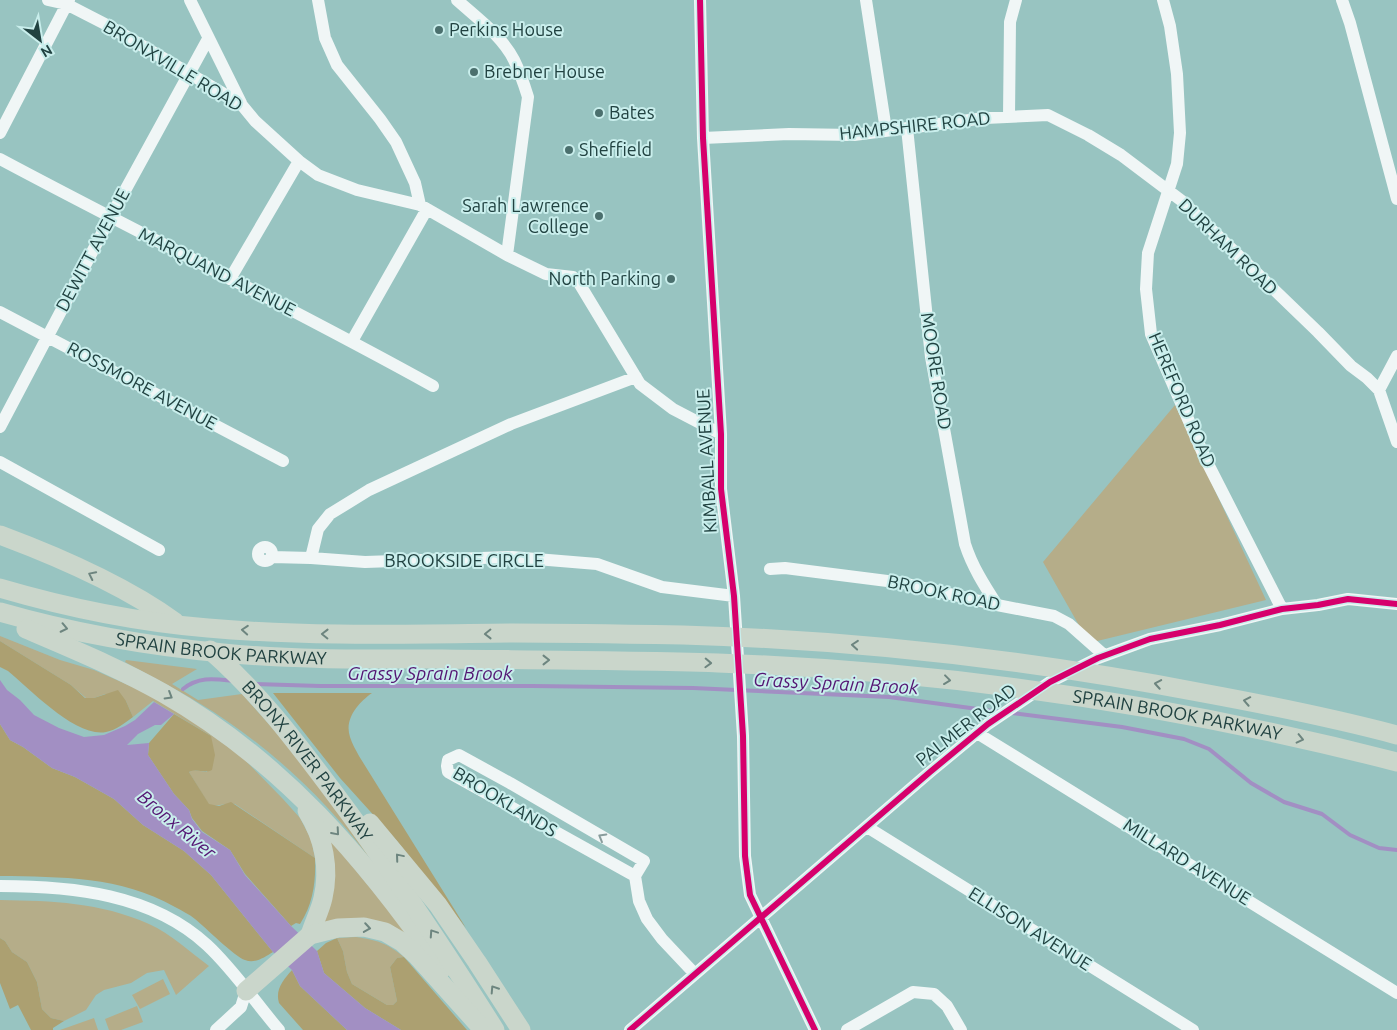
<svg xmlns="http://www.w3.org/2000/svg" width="1397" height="1030" font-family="Ubuntu,sans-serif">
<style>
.green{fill:#b5ad89}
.forest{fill:#aca071}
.water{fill:#a28fc3}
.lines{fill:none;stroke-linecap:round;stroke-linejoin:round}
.stream{stroke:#a28fc3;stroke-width:4}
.minor{stroke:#f0f6f6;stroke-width:12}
.highway{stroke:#cad6cb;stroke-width:19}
.cycleway-casing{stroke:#c9eeec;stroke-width:9}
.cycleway{stroke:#d6006c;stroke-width:6}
.oneway{stroke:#6d857f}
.oneway2{stroke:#889c9c}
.poi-dot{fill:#4b706e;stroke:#c9eeec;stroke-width:2}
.labels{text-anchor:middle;stroke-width:4;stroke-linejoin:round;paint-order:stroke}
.poi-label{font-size:18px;fill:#214241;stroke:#c9eeec;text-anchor:start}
.street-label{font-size:18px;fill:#214241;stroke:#c9eeec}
.water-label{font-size:19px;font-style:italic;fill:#541673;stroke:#c9eeec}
</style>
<rect width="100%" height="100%" fill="#98c4c1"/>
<!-- green -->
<path class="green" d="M1175,405L1266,600L1089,643L1043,562Z
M0,636L60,660L94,670L144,692L178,710L243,758L283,799L300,818L311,839L315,858L235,804C225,803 218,807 209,805L189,772L193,770L207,772L211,736L153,701L133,717L126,701L105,694L94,698H86L71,685L0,641Z
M126,660L197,669L172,684L198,700L242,694L292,750L371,857L368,856C322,795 264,742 199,703C175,688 150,676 125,662Z
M329,838L405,930L404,934L322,926Z
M0,900C53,901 99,902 149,924C171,934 190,952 209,966L176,995L164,970L147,973L131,983L104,990L96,995L86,1010L64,1021L51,1018L42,1009L37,982L27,962L12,952L5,941L0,938Z
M356,937C377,940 387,943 404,957L397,958L390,967L397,1001L393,1005H387L352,984L347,972L343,951L337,938Z
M163,979L170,994L140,1009L132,995Z
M137,1006L143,1022L121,1030H109L105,1019Z
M94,1018L98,1030H60Z"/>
<!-- forest -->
<path class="forest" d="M0,641L71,685L85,698H94L118,690L126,701L133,717C125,723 116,730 106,732C76,738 30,689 8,671L0,667Z
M273,693H372C358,703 344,719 350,737C352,744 356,750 359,756L466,928L397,841L340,778Z
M174,714L211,736L215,755L212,770C204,774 197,768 189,772L209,804L219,806L231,802L315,858C316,882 313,904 300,924L296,923L291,926L245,874L230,850L202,831L192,818L189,810L174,794L148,755L149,743Z
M0,724L10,740L23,747L52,768L75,777L114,799L143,825L184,851L211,875L273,952C265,957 255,964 245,960C235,957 205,927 195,919C189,914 182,911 175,907C120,876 62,877 0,876Z
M0,938L5,941L12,952L27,962L37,982L42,1009L51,1018L64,1021L53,1028V1030H31L18,1005L10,1009L0,983Z
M337,938L343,951L347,972L352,984L387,1005H393L397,1001L390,967L397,958L404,957L467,1030H401L365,1008L324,973L317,951L326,943Z
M292,970L300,986L347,1030H303L279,1003C275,990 283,980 292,970Z"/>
<!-- water -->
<path class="water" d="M0,680L7,690L20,700L34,715L59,728L84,737L104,735L125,726L135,720L154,702L174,714L161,725H155L138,734L127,745L149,743L148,755L174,794L189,810L192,819L202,832L230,850L245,875L291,926L317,951L324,973L365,1008L401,1030H347L300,986L292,970L273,952L211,875L184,851L143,825L114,799L75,777L52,768L23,747L10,740L0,724Z"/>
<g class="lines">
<!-- stream -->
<path class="stream" d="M255,684L320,686H533L693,688L889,697L1000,712
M183,689C199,676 215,679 234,681
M1012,713L1122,727L1184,739L1209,749L1251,783L1284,802L1322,814L1350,835L1379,848L1397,850"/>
<!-- minor -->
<path class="minor" d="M48,0L66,4L107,25L241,104L255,121L299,161L318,175L357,190L420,205L507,255L546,274L573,277L579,283L640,384L673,409L721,434
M190,0L241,103
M318,0L325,38L337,65L380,119L396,142L415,183L420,205
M457,0C477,18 502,36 514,60C520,72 524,84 528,97L507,255
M700,0L703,138L721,434V489L734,596L743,736L745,856L750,895L815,1030
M866,0L886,130
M1163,0L1170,26L1177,74L1180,133L1177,164L1148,253L1146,289L1151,334L1205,458L1282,609
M1342,0L1350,23L1397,199
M1009,116L1010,22L1016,0
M907,128L931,357L965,544C972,566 984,585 997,605
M0,133L69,0
M703,138L789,134L854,135L985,118L1048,115L1088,135L1121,155L1182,201L1318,332L1351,366L1367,378L1379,390L1397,442
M0,159C144,236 291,307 433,386
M230,279L299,161
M0,312L283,461
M352,341L427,209
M636,377L511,424L369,490L330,514L318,529L311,558L365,562L512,557L597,564L662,587L734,596
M1379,390L1397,356
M0,427L110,218L208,39
M0,462L159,550
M258 554a7 7 0 1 1 14 0a7 7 0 1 1-14 0Z
M272,557L311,558
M770,569L785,568L903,583L997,605L1054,616L1069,624L1104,655
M977,733L1397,993
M867,827L1193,1030
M635,876L448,772L447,766L448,760L459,755L510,783L644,861L635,876L639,901L647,919L662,939L694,973
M0,886C72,886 152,894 207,945C234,970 255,1002 279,1030
M216,1030L241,1007L246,991
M630,1030L930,772L988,724L1050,682L1098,658L1150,639L1220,625L1282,609L1318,605L1348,599L1397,604
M847,1030L913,992L934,994L947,1006L961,1030"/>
<!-- highway -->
<g class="highway">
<path d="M0,535C59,557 124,585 175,622"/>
<path d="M0,588C68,608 138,622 208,628C310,637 411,634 513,633C569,633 626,634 683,635C858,640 1031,660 1203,693C1268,705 1333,718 1397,735"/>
<path id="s1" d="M0,612C73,633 148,646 223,653C295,660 369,659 442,659C534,660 626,660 718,663C947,671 1176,705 1397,762"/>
<path d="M26,629C72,649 119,668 163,693C282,761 365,858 442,969"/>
<path id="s2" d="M210,650C259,693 293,738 332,790C390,867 443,948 495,1030"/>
<path d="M307,811C323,837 330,867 323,898C320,911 314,922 310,935"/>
<path d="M370,823L438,905L477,962L521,1030"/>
<path d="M246,991L310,935L338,928L364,927L385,932L402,942L416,955L478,1024"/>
</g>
<!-- cycleway casing -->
<g class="cycleway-casing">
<path id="cycleway" d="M700,0L703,138L721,434V489L734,596L743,736L745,856L750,895L815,1030
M630,1030L930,772L988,724L1050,682L1098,658L1150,639L1220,625L1282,609L1318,605L1348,599L1397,604"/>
</g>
<!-- cycleway -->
<use href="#cycleway" class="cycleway"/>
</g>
<!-- one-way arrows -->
<defs><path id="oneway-chevron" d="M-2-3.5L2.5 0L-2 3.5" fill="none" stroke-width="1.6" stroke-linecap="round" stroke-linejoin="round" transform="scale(1.25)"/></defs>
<g class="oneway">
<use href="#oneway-chevron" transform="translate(92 575) rotate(-154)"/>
<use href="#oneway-chevron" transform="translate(64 628) rotate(12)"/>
<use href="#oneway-chevron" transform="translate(245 630) rotate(-176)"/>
<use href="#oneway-chevron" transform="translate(325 634) rotate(-179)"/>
<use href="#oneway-chevron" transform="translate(488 634) rotate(179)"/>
<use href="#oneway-chevron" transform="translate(855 645) rotate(-175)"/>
<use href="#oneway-chevron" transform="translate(546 660)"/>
<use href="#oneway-chevron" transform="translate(708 663) rotate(2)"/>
<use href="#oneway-chevron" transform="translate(947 680) rotate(7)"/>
<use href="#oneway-chevron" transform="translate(1158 684) rotate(-170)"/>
<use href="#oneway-chevron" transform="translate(169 696) rotate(31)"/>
<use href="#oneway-chevron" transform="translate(1247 701) rotate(-169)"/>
<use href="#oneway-chevron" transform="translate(1300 739) rotate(13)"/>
<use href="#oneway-chevron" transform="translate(336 832) rotate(49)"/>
<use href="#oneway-chevron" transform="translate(399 857) rotate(-130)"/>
<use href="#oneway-chevron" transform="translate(367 928) rotate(9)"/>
<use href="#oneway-chevron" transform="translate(433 933) rotate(-124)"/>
<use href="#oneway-chevron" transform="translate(494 989) rotate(-123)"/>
</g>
<use class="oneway2" href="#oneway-chevron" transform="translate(602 837) rotate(-150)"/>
<!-- markers -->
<g class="poi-dot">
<circle cx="439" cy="30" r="5"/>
<circle cx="474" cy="72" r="5"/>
<circle cx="599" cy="113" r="5"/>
<circle cx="569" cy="150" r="5"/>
<circle cx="599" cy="216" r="5"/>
<circle cx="671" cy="279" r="5"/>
</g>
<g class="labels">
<!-- poi labels -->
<g class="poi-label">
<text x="449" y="36">Perkins House</text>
<text x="484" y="78">Brebner House</text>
<text x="609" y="119">Bates</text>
<text x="579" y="156">Sheffield</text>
<text x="589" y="212" text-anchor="end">Sarah Lawrence<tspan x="589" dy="21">College</tspan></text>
<text x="661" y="285" text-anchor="end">North Parking</text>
</g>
<!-- street labels -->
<g class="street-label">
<text transform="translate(173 66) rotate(31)" y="6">BRONXVILLE ROAD</text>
<text transform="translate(915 126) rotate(-6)" y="6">HAMPSHIRE ROAD</text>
<text transform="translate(1228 247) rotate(44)" y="6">DURHAM ROAD</text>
<text transform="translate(93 250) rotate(-62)" y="6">DEWITT AVENUE</text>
<text transform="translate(217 272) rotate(27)" y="6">MARQUAND AVENUE</text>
<text transform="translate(936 371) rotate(81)" y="6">MOORE ROAD</text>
<text transform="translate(142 386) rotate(28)" y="6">ROSSMORE AVENUE</text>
<text transform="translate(1182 400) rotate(67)" y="6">HEREFORD ROAD</text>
<text transform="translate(707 461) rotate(-93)" y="6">KIMBALL AVENUE</text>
<text x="464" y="567">BROOKSIDE CIRCLE</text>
<text transform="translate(944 593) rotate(12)" y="6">BROOK ROAD</text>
<text dy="6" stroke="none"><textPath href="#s1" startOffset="225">SPRAIN BROOK PARKWAY</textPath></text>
<text dy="6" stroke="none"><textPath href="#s1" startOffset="1185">SPRAIN BROOK PARKWAY</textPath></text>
<text transform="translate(966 725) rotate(-38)" y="6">PALMER ROAD</text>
<text dy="6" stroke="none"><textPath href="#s2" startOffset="148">BRONX RIVER PARKWAY</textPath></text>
<text transform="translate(505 802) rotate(31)" y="6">BROOKLANDS</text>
<text transform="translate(1187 862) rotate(32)" y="6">MILLARD AVENUE</text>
<text transform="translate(1030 929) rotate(32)" y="6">ELLISON AVENUE</text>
</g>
<!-- water labels -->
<g class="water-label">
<text x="430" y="680">Grassy Sprain Brook</text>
<text transform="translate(836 683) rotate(3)" y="7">Grassy Sprain Brook</text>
<text transform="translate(177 824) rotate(40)" y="7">Bronx River</text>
</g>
</g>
<!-- north arrow -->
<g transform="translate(40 40) rotate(149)" stroke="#c9eeec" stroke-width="4" paint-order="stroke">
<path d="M0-4L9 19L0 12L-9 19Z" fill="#214241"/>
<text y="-8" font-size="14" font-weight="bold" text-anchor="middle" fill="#214241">N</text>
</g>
</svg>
